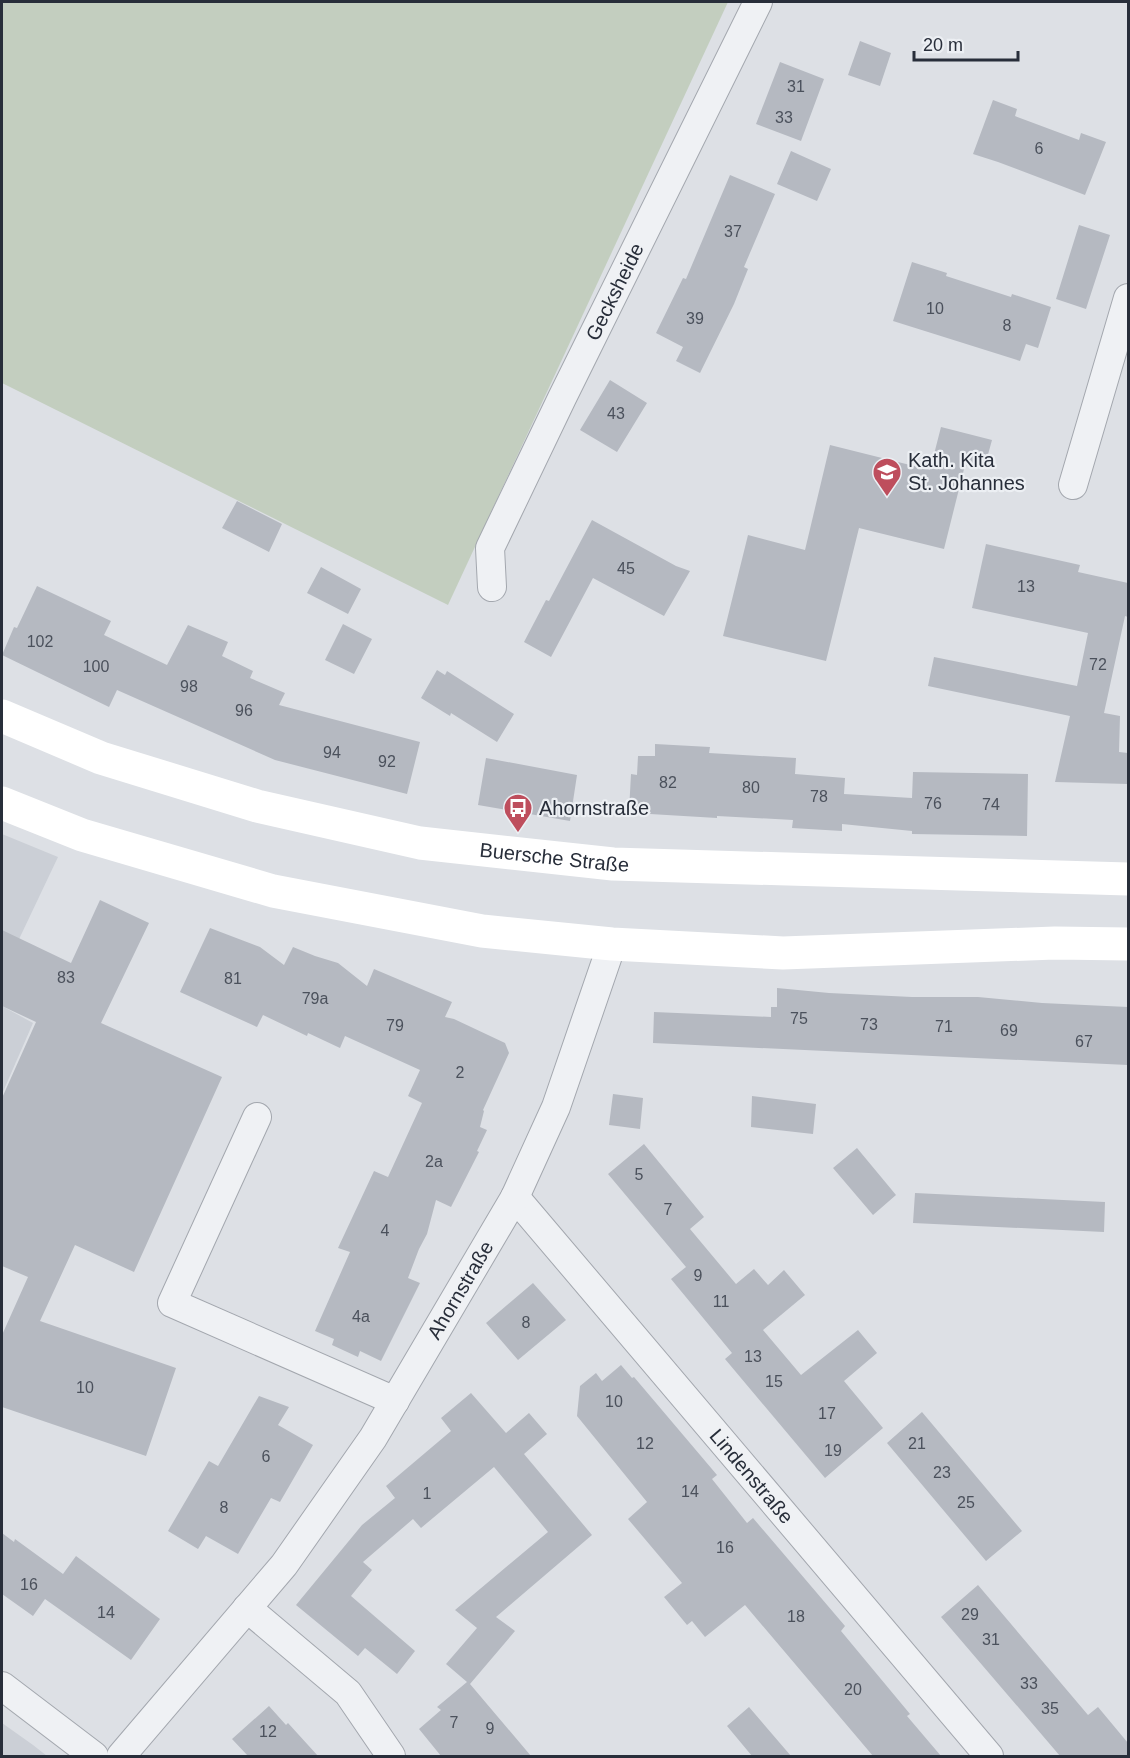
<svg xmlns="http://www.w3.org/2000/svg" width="1130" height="1758" font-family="Arial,sans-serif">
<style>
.built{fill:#cbcfd6}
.green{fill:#c3cebf}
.building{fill:#b5b9c1}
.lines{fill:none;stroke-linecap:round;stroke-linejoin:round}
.street-casing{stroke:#a3a7ae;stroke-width:30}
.street{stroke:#eff1f4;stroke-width:28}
.secondary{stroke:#fff;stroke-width:33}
.labels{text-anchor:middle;stroke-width:4.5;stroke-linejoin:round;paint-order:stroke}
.number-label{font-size:16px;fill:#4b515c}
.street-label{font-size:20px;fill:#282e3a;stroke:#eceff3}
.poi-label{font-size:20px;fill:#282e3a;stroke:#eceff3;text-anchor:start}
</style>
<rect width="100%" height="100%" fill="#dde0e5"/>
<!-- built -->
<path class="built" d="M2,834L58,857L2,975Z
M2,1006L33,1023L2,1094Z
M2,1723L33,1745L47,1756H2Z"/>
<!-- green -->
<path class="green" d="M2,2H728L448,605L2,383Z"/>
<!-- building -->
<path class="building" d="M860,41L891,53L880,86L848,75Z
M780,62L824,79L801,141L756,124Z
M993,100L1017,109L1015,116L1079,140L1081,133L1106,142L1085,195L998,162L973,154Z
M791,151L831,169L817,201L777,184Z
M730,175L775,194L744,267L748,269L734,304L700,373L676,361L683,347L656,333L683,278L686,279Z
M1079,225L1110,235L1086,309L1056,299Z
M912,262L947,273L946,276L1011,297L1012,294L1051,307L1038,348L1026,344L1020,361L893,321Z
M610,380L647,403L617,452L580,430Z
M941,427L992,440L984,469L965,465L944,549L859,528L826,661L723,636L748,535L805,550L830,445L930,470Z
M237,501L282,524L269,552L222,528Z
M592,520L676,566L690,571L664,616L593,578L551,657L524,642L546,600L549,601Z
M986,544L1080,565L1078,572L1128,583V617L1125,616L1104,713L1120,716L1119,752L1128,753V784L1055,782L1070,716L928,686L934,657L1077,686L1088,633L972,608Z
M321,567L361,589L348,614L307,593Z
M37,586L111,621L104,635L167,665L188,625L228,642L222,656L253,671L250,678L285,693L279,705L420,742L407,794L275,760L117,690L109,707L2,655L14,627L17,628Z
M343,624L372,639L354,674L325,660Z
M437,670L445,675L447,671L514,714L497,742L451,713L450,716L421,698Z
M655,744L710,747L709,753L796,758L795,774L845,778L844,794L912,798L913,772L1028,774L1027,836L912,834V831L842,824V831L792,828L793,820L717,816V818L650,814L651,812L629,811L631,774L637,775L638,756H655Z
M486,758L577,775L570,821L478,805Z
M100,900L149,923L101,1023L222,1077L134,1272L75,1245L40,1321L176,1368L146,1456L2,1407V1335L28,1277L2,1266V1098L36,1022L2,1006V930L71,963Z
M210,928L260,947L284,965L293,947L315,956L338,963L367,986L374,969L452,1002L445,1017L454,1019L505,1043L509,1053L483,1110L484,1111L480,1127L487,1130L477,1151L479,1152L451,1207L436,1200L427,1234L419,1249L408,1278L420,1283L381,1361L360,1351L358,1357L332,1345L334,1339L315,1331L350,1252L338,1248L374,1171L388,1177L422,1103L408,1096L420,1070L345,1036L340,1048L308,1033L307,1036L263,1015L257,1027L180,992Z
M777,988L829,993L912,997H978L1042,1003L1128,1007V1065L653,1043L654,1012L771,1017V1007H777Z
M613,1094L643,1098L640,1129L609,1125Z
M752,1096L816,1104L813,1134L751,1127Z
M644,1144L704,1217L690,1229L736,1284L754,1269L768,1285L784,1270L805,1295L763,1330L801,1375L858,1330L877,1353L844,1381L883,1428L825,1478L725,1359L732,1353L671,1279L686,1267L608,1174Z
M857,1148L896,1195L873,1215L833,1168Z
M915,1193L1105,1202L1104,1232L913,1223Z
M533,1283L566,1320L518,1360L486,1323Z
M621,1365L632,1378L634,1377L717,1475L712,1479L747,1523L753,1518L845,1626L841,1631L910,1714L907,1716L941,1756H873L745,1605L705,1637L692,1621L687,1625L664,1597L682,1583L628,1519L647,1502L577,1416L580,1386L596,1373L602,1381Z
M471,1393L506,1433L529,1413L547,1434L524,1454L592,1535L496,1617L515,1631L470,1684L531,1756H441L419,1729L441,1710L437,1707L467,1682L446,1664L477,1628L455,1610L548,1532L494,1467L421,1528L413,1519L363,1562L372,1570L351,1596L415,1651L397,1674L365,1648L358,1656L296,1605L362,1525L395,1498L386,1486L451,1431L441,1418Z
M259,1396L289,1407L278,1425L313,1445L280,1502L271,1498L238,1554L206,1536L198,1549L168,1531L209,1461L218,1466Z
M922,1412L1022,1531L986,1561L887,1443Z
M2,1533L14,1542L15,1539L63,1574L76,1556L160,1619L131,1660L45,1599L33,1616L2,1594Z
M978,1585L1088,1715L1098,1707L1128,1743V1756H1060L941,1617Z
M269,1706L286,1725L288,1723L318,1756H248L232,1739Z
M749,1707L791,1756H752L727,1726Z"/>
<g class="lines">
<!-- street casing -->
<g class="street-casing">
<g id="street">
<path d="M1073,485L1128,298"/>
<path id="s1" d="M492,587L490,548L562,398L758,2"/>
<path d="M257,1117L172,1303L395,1401"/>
<path id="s2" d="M515,1197L989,1756"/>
<path d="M247,1608L348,1693L391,1756"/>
<path d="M2,1686L94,1756"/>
<path id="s3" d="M121,1756L284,1565L373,1438L515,1197L556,1107L612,944"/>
</g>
</g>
<!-- street -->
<use href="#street" class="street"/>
<!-- secondary -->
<g class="secondary">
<path id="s4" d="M2,716L101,758L257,806L420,843L613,864L1128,879"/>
<path d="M2,803L82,835L273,891L482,931L612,944L783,953L1055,943L1128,944"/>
</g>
</g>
<!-- icons -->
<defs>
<g id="school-pin" transform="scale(1.5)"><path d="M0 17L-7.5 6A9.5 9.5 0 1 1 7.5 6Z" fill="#be4e5d" stroke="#eceff3"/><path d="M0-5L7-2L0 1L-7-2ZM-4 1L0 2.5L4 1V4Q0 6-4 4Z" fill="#fff"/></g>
<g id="bus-pin" transform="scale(1.5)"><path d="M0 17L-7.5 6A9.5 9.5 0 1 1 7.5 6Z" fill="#be4e5d" stroke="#eceff3"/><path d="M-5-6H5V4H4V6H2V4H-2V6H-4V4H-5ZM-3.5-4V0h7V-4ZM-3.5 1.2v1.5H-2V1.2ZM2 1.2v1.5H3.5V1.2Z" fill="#fff"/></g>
</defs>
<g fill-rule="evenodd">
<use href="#school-pin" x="887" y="472"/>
<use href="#bus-pin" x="518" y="808"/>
</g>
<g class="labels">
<!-- number labels -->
<g class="number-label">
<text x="796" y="92">31</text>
<text x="784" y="123">33</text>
<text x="1039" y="154">6</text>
<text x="733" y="237">37</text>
<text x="935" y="314">10</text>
<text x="695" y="324">39</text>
<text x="1007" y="331">8</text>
<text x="616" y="419">43</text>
<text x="626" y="574">45</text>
<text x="1026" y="592">13</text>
<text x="40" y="647">102</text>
<text x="1098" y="670">72</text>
<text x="96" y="672">100</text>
<text x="189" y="692">98</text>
<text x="244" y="716">96</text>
<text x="332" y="758">94</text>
<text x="387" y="767">92</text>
<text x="668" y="788">82</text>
<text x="751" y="793">80</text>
<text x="819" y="802">78</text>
<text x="933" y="809">76</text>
<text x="991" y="810">74</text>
<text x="66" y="983">83</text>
<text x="233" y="984">81</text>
<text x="315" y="1004">79a</text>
<text x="799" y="1024">75</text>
<text x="869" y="1030">73</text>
<text x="395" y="1031">79</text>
<text x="944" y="1032">71</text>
<text x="1009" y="1036">69</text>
<text x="1084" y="1047">67</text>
<text x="460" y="1078">2</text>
<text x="434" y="1167">2a</text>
<text x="639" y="1180">5</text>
<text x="668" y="1215">7</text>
<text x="385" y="1236">4</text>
<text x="698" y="1281">9</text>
<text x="721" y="1307">11</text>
<text x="361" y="1322">4a</text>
<text x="526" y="1328">8</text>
<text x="753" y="1362">13</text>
<text x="774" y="1387">15</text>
<text x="85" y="1393">10</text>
<text x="614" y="1407">10</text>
<text x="827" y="1419">17</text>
<text x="645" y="1449">12</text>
<text x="917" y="1449">21</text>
<text x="833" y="1456">19</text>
<text x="266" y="1462">6</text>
<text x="942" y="1478">23</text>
<text x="690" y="1497">14</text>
<text x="427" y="1499">1</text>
<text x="966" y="1508">25</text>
<text x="224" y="1513">8</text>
<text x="725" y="1553">16</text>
<text x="29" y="1590">16</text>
<text x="106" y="1618">14</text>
<text x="970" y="1620">29</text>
<text x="796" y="1622">18</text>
<text x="991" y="1645">31</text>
<text x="1029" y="1689">33</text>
<text x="853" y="1695">20</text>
<text x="1050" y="1714">35</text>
<text x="454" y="1728">7</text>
<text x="490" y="1734">9</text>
<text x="268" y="1737">12</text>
</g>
<!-- street labels -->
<g class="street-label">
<text dy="7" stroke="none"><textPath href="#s1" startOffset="324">Gecksheide</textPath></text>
<text dy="7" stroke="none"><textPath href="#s4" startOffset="573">Buersche Straße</textPath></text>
<text dy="7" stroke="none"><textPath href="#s3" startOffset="578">Ahornstraße</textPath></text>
<text dy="7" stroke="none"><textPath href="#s2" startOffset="366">Lindenstraße</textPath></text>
</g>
<!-- poi labels -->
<g class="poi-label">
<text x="908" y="467">Kath. Kita<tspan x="908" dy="23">St. Johannes</tspan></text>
<text x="539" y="815">Ahornstraße</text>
</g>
</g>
<!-- border -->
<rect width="1130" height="1758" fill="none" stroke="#282e3a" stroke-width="6"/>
<!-- scale -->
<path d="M914 51v9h104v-9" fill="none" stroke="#282e3a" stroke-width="3"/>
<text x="923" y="51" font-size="18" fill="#282e3a" stroke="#eceff3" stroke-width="4.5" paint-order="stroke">20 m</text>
</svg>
